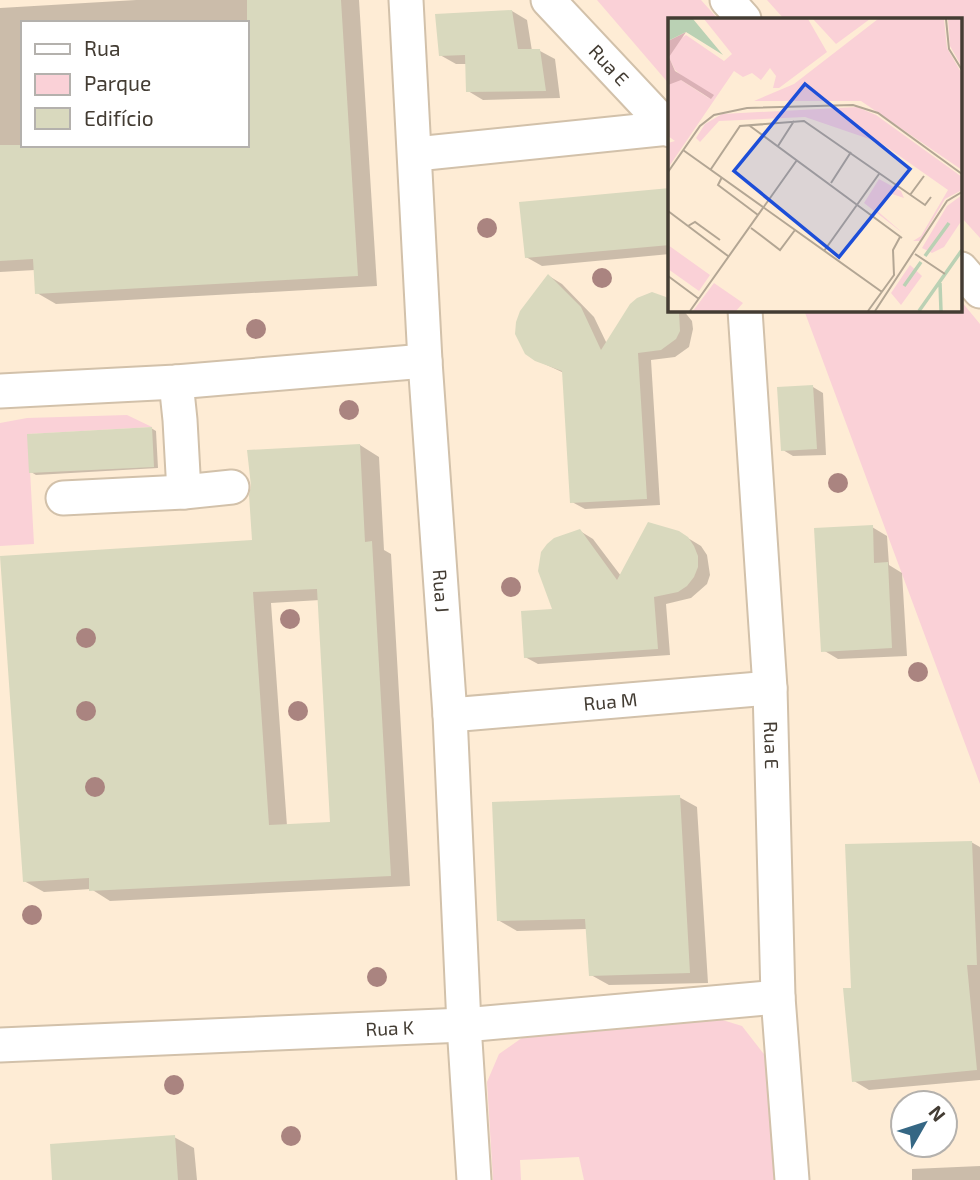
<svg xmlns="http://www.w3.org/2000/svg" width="980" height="1180" font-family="'Exo 2',sans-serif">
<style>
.green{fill:#fad1d7}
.shadow{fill:#0003;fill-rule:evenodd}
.building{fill:#d9d9be;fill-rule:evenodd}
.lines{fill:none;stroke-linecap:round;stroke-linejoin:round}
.minor-casing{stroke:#d2c1aa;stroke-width:37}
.minor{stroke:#fff;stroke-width:33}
.tree{fill:#aa8480}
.labels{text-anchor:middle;stroke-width:5;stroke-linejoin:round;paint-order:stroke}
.street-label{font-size:19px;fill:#433c33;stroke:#fff}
.inset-river{fill:none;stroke:#bad1b4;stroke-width:3.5}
.inset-road{fill:none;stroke:#b3a694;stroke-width:2}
.view{fill:#1d4ed8;fill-opacity:0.15;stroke:#1d4ed8;stroke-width:3.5}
.inset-edge{fill:none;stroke:#433c33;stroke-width:3.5}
</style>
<rect width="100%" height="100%" fill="#feecd5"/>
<!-- green -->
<path class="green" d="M597,0H701L718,19H670V85Z
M767,0H980V238L961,217V19H784Z
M961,301L980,324V784L804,310H961Z
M127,415L152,427L28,434L34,544L0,546V423L27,418Z
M716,1018L742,1026L767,1058L779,1180H584L579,1157L520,1160L521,1180H493L487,1082L499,1054L533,1030Z"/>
<!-- shadow -->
<path class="shadow" d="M136,0H359L377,286L56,304L37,293L35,270L0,272V8ZM23,23H247V145H23Z
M512,11L527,20L532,51H540L555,59L560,98L483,100L468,91L467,64H456L440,55Z
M670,190V254L542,266L526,257L521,204Z
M549,276L562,284L594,317L607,344L665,299L670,302V310H683L692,321L693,329L689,347L675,357L651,360L660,505L585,509L572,502L564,373L536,360Z
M813,387L823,393L826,455L793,456L783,450Z
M151,428L156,431L158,468L36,475L31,472Z
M360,445L379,457L384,550L391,554L410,886L110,901L91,889L44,892L24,881L254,541ZM320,600L332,823L287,826L271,603Z
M872,527L887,536L889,565L902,573L907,656L838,659L823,650Z
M580,531L593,539L621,576L678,532L701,546L707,555L710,575L707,584L691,598L666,604L670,655L538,664L525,657L554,611Z
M679,797L697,807L708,983L609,985L591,975L587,929L517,931L498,920Z
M971,842L980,847V1080L869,1090L854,1081L853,989Z
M174,1137L194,1148L197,1180H54Z
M980,1166V1180H912V1169Z"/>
<!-- building -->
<path class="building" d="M247,0H341L358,276L35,294L33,259L0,261V145H247Z
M512,10L518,49H540L546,91L466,92L465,55L439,56L435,14Z
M670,188V245L525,258L519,202Z
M548,274L581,307L601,350L630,304L637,298L652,292L666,297L670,301V310L679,312L680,331L676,339L661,350L638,353L647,499L570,503L562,371L535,361L525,354L515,334L516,322L520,311Z
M813,385L817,449L781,451L777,387Z
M152,427L154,467L29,473L27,434Z
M360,444L365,542L372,541L391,876L89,891V878L23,882L0,556L252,540L249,495L251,486L247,450ZM317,589L330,822L269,825L253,592Z
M648,522L679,531L688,537L694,546L698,556V567L694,577L687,586L678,592L654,597L658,649L524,658L521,611L552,609L538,571L541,552L547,544L554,538L580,529L617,580Z
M873,525L874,563L888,562L892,648L821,652L814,528Z
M680,795L690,973L589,976L585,919L497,921L492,802Z
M972,841L977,965H967L977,1070L852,1082L843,988H851L845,844Z
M175,1135L178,1180H52L50,1144Z"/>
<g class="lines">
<!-- minor casing -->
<g class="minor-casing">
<g id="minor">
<path id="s1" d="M406,0L425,361L450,715L464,1025L474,1180"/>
<path id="s2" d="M548,0L670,130"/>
<path d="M727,0L744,19"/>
<path d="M416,154L669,128"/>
<path d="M961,269L980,291"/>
<path id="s3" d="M745,310L770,688L778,997L792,1180"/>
<path d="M176,382L180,420L184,492L232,487"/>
<path d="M0,391L176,382L425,361"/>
<path d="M63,498L184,492"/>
<path id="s4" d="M450,715L770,688"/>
<path id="s5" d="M0,1045L464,1025L778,997"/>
</g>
</g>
<!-- minor -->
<use href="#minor" class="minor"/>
</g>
<!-- trees -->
<g class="tree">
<circle cx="487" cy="228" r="10"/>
<circle cx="602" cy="278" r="10"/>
<circle cx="256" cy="329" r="10"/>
<circle cx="349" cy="410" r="10"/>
<circle cx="838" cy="483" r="10"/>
<circle cx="511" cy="587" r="10"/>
<circle cx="290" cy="619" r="10"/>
<circle cx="86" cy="638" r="10"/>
<circle cx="918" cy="672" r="10"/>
<circle cx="86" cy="711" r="10"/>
<circle cx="298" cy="711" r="10"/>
<circle cx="95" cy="787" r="10"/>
<circle cx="32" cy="915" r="10"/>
<circle cx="377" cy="977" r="10"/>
<circle cx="174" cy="1085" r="10"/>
<circle cx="291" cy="1136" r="10"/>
</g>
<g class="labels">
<!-- street labels -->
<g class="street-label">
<text dy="7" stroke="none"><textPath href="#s2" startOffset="89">Rua E</textPath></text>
<text dy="7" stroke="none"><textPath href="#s1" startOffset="592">Rua J</textPath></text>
<text dy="7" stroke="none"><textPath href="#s4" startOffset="161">Rua M</textPath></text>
<text dy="7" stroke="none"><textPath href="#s3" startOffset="436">Rua E</textPath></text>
<text dy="7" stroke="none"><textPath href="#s5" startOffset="390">Rua K</textPath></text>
</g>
</g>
<!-- overview -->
<g transform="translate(668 18)">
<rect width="294" height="294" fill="#feecd5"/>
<path d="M36,1H140L159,34L111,70H105L108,58L102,50L93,62L84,55L75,59L66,53L0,150V125L7,123L0,118V67L3,62H13L42,81L7,52L1,39L6,25L18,17L56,43L64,36ZM145,1H202L168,26ZM210,1H276L279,30L294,56V152L193,83H86L126,66ZM280,1H294V49L282,28ZM189,89L208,97L294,159V172L277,181L252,223H245L253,218L280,172L213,125L137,99L51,103L32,124L28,120L37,106L54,96ZM211,161L233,173L236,180L224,176L207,191L236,216L196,185ZM294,177V202L276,229L264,235L254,230L279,188ZM0,227L42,257L31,273L0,251ZM242,247L254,258L233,287L223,275ZM46,265L75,285L68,293H25Z" fill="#fad1d7"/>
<path d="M18,14L1,39L7,53L46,77L43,81L13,62L0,67V23Z" fill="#dab1b6"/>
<path d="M0,1H25L55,37L18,14L0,23Z" fill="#bad1b4"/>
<path class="inset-river" d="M257,238L281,205M272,265L273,293M236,268L253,244M251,293L294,232"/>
<path class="inset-road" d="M278,1L281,31L294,52M82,108L234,220M110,128L126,103M15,132L214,274M43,151L72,108L136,103L257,187L263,179M0,154L32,108L46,97L79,90L185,87L210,95L294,156M54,159L50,167L90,197M163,165L183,134M242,177L256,158M0,193L60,238M20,208L27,204L52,222M83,210L112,232L127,212M156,233L211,156M247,236L277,256M0,258L31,281M22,293L129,142M200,293L226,257L225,232L232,219M207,293L279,183L294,174"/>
<path class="view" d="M137,66L242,151L171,239L66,153Z"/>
<rect width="294" height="294" class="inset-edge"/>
</g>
<!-- legend -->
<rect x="21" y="21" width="228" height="126" fill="#ffffff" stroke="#b4b1ad" stroke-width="2"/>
<rect x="35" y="44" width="35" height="10" fill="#ffffff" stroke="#b4b1ad" stroke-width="2"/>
<text x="84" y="56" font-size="21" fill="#433c33">Rua</text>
<rect x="35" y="74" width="35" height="21" fill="#fad1d7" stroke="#b4b1ad" stroke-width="2"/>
<text x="84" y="91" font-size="21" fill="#433c33">Parque</text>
<rect x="35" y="108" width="35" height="21" fill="#d9d9be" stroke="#b4b1ad" stroke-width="2"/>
<text x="84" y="126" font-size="21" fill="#433c33">Edifício</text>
<!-- north arrow -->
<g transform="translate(924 1124) rotate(51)"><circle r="33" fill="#ffffff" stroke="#b4b1ad" stroke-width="2"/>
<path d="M0-5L12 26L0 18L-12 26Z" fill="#356784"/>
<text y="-10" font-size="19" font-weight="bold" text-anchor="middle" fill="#433c33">N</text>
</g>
</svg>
